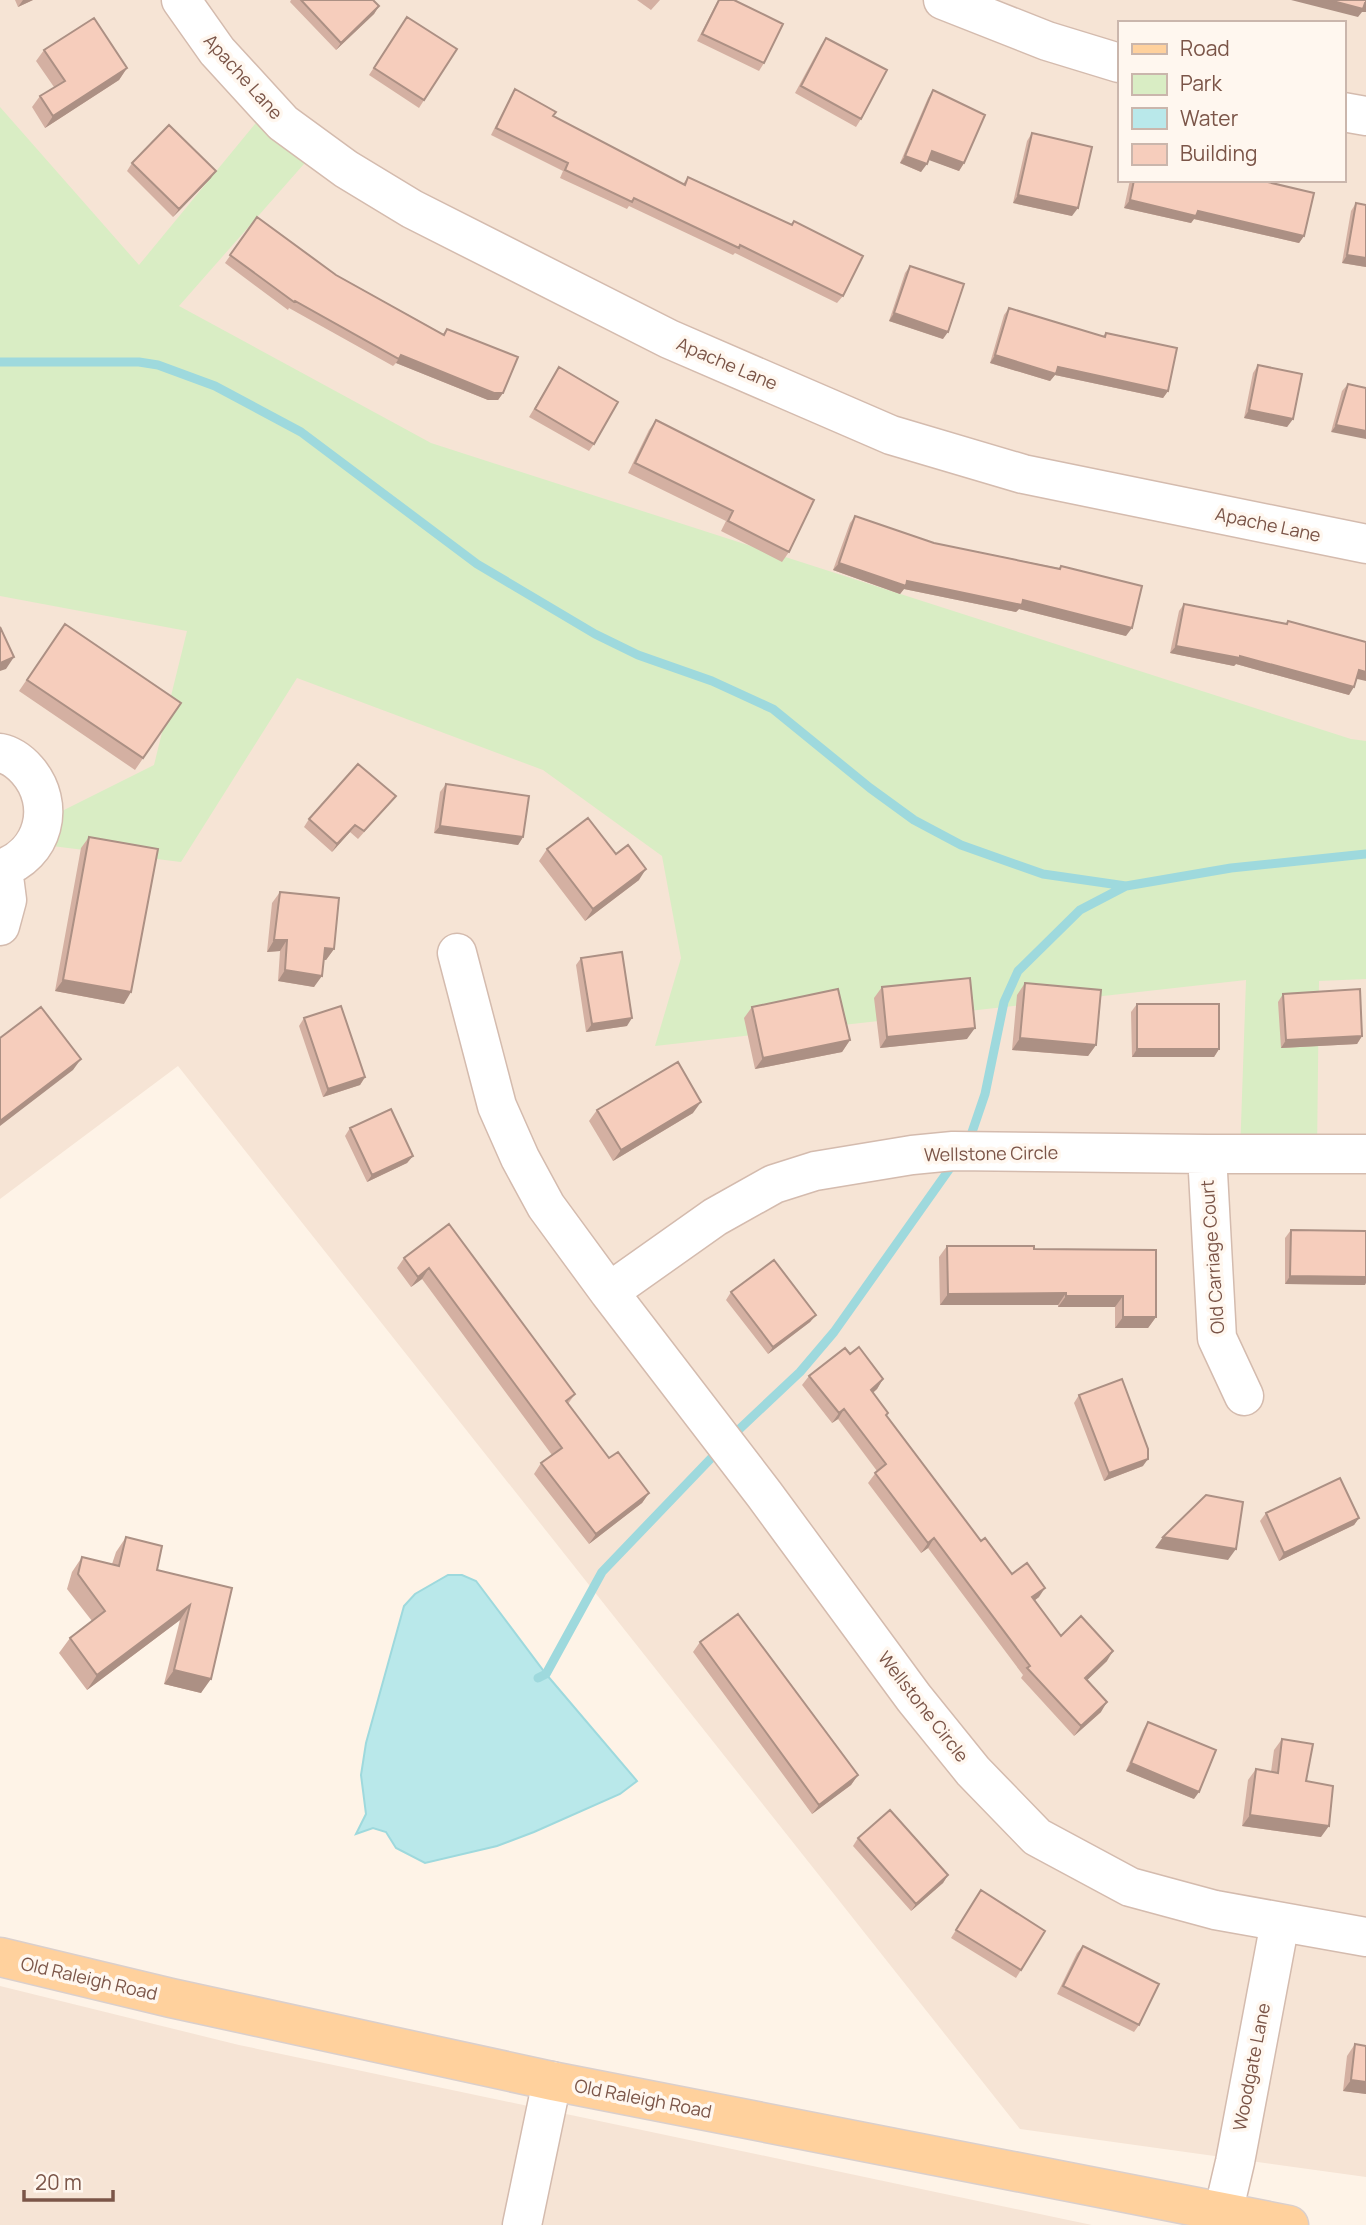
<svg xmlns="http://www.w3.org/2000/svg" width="1366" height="2225" font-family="Manrope,sans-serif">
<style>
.residential{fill:#f6e4d5;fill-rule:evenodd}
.green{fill:#d9edc4}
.water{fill:#b9e8ea;stroke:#9ed9dd;stroke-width:2}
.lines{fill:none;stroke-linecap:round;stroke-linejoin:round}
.stream{stroke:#9ed9dd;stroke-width:9}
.minor-casing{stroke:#d4bbae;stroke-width:41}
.major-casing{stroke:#dacfcc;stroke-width:41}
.minor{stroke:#fff;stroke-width:38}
.major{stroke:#ffd19d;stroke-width:38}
.wall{fill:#d4b0a2}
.shaded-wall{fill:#ac9084}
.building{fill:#f6cdbc;stroke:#ac9084;stroke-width:2}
.labels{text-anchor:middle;stroke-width:7;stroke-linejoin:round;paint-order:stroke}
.street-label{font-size:18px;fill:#7b5548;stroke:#fff7ef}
</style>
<rect width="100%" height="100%" fill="#fef3e7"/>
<!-- residential -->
<path class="residential" d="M0,0H1366V2177L1020,2129L178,1066L0,1199ZM1119,23H1343V180H1119Z
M0,1986L239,2045L1092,2225H0Z"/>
<!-- green -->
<path class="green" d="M0,107L139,265L269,107L318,148L179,306L431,443L1351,739L1366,741V979L1319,981L1317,1154H1240L1246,980L655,1046L681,958L662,856L543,770L297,678L181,862L52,846L60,812L154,765L187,631L0,596Z"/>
<!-- water -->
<path class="water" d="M448,1575H462L476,1581L546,1674L637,1781L620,1794L534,1832L497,1846L425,1863L396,1848L386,1832L373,1828L356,1834L366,1814L361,1775L366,1743L404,1606L415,1594Z"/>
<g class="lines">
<!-- stream -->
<path class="stream" d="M0,362H139L158,365L215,386L301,432L477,564L595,634L638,655L712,681L773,709L870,788L914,820L961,845L1043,874L1126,886L1231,868L1366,854
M969,1141L985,1094L1004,1002L1018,971L1080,910L1126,886
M731,1437L800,1372L834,1332L953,1164
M538,1678L546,1674L602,1572L719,1450"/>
<!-- minor casing -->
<g class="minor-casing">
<path id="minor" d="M181,0L217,51L283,123L346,169L412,209L669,339L891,435L1023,474L1366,544
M943,0L1047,41L1119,63
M1343,112L1366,116
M0,753C10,755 20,762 27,770C57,804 44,855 0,869
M0,926L7,900L3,869
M457,953L497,1106L520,1158L546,1206L609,1292L764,1494L914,1698L973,1771L1037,1837L1130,1887L1215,1910L1366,1937
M1207,1154L1217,1338L1244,1396
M609,1292L715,1217L774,1184L815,1171L912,1155L953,1151L1207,1154H1366
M1223,2213L1235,2162L1280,1922
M522,2225L552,2081"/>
</g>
<!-- major casing -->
<g class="major-casing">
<path id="major" d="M0,1957L171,1998L552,2081L1289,2225"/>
</g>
<!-- minor -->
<use href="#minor" class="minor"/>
<!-- major -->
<use href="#major" class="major"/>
</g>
<!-- wall -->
<path class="wall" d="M15,0H33L18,7Z
M291,0H373L379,6L374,14L336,50L290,2Z
M637,0H660L651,10Z
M718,0H734L764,63L759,71L697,41Z
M407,17L457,49L419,108L369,75Z
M826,38L861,119L856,127L795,93L821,45Z
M44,50L127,68L119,80L45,128L32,107L40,96L54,87L36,61Z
M515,89L553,116L683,184L688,177L791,225L794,221L843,296L837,303L735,253L733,255L629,206L627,209L560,178L563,171L491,135L510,97Z
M933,90L964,163L959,171L928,159L921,172L900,163L928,98Z
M1032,133L1072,216L1013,203L1027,141Z
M132,163L211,178L173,217L127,171Z
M1130,180H1259L1304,236L1299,243L1194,219L1191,223L1124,208Z
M1356,203L1366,267L1342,263L1351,211Z
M257,217L336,275L443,334L447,329L503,393L498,400H488L396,363L393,366L289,308L288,310L225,263Z
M910,266L943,339L889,321L905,273Z
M1009,308L1103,336L1106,333L1168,391L1163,398L1055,375L1050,381L990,363L1004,315Z
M1258,365L1293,419L1287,427L1244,418L1253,373Z
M559,367L594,444L589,451L529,417Z
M1348,384L1366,388L1331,432L1342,391Z
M656,420L789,552L782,562L721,531L726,521L628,473L649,430Z
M855,516L934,543L1059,568L1061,566L1126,636L1019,609L1016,612L904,589L900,594L833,570L850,523Z
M1184,604L1286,624L1288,621L1356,679L1349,695L1236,664L1234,666L1170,653L1179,611Z
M65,624L181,703L135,770L19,691Z
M446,784L523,837L518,845L434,833L440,792Z
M396,796L390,803L358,839L350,832L332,852L304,827L309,819Z
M89,837L124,1004L55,991L81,848Z
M547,849L616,854L639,880L585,921L539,861Z
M280,892L334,949L326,960H324L314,987L278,981L280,951L267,952L272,903Z
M581,958L627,1026L586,1032L576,965Z
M1025,983L1096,1045L1088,1056L1012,1050L1017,995Z
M882,987L967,1039L880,1048L874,998Z
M1283,994L1362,1036L1357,1044L1281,1048L1278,1002Z
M1137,1004L1219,1049L1214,1057H1132L1131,1012Z
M752,1007L850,1040L842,1052L755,1069L744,1018Z
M304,1018L365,1077L360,1085L323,1097L299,1026Z
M597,1110L693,1113L613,1161L589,1121Z
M350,1128L413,1156L407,1163L367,1182L345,1136Z
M449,1224L575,1394L568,1404L609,1458L649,1493L642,1503L589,1544L534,1474L541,1463L552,1455L422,1279L411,1287L397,1268L404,1258Z
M1291,1230L1365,1285L1285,1284V1238Z
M947,1246L1034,1249L1156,1250V1317L1148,1328H1115V1307H1058V1305H940L939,1257Z
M731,1292L816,1315L810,1322L768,1354L726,1300Z
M850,1354L883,1379L877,1389L873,1393L886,1416L981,1541L1012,1574L1039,1597L1035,1600L1061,1636L1107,1661L1087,1680L1101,1712L1074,1736L1021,1678L1023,1675L928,1548L921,1553L868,1483L877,1471L838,1419L832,1423L802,1385L809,1376Z
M1079,1395L1143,1466L1104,1481L1074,1403Z
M1266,1513L1359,1518L1354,1525L1279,1561L1260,1521Z
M126,1537L157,1570L232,1588L201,1693L164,1684L180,1620L87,1690L59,1653L70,1638L92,1621L67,1589L72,1572L82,1557L112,1564L116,1552Z
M700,1642L858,1775L851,1785L812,1814L693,1652Z
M1148,1722L1194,1799L1126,1771L1143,1730Z
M1282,1739L1321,1837L1242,1826L1248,1780L1256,1769L1271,1772L1274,1750Z
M858,1838L948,1875L943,1883L911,1911L853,1846Z
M981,1890L1021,1970L1016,1978L951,1938Z
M1083,1946L1139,2025L1134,2032L1057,1994L1077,1953Z
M1355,2044L1366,2046V2094L1343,2091L1347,2056Z"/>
<!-- shaded-wall -->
<path class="shaded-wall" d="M23,0H33L18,7Z
M1291,0H1329L1365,3H1366V12H1362L1358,17Z
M379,6L374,14L336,50L341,43Z
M127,68L119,80L45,128L53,116Z
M932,151L964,163L959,171L926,159Z
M905,156L927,164L921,172L900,163Z
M216,171L211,178L173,217L179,209Z
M1018,195L1078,208L1072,216L1013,203Z
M1130,200L1198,211L1304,236L1299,243L1194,219L1191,223L1124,208Z
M1347,255L1366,258V267L1342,263Z
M894,313L948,332L943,339L889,321Z
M401,355L503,393L498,400H488L396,363Z
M995,355L1058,367L1168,391L1163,398L1055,375L1050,381L990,363Z
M1249,410L1293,419L1287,427L1244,418Z
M1336,425L1366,431V439L1331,432Z
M839,563L907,581L1023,600L1132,628L1126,636L1019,609L1016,612L904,589L900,594L833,570Z
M1176,646L1240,656L1354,687L1349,695L1236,664L1234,666L1170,653Z
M14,657L6,669L0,671V663Z
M1359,670L1366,672V681L1353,678Z
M355,825L350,832L332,852L337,844Z
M440,826L523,837L518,845L434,833Z
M646,869L639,880L585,921L593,909Z
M274,940H287L280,951L267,952Z
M325,948L334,949L326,960H317Z
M285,970L322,976L314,987L278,981Z
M63,980L131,992L124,1004L55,991Z
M632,1018L627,1026L586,1032L592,1024Z
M975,1028L967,1039L880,1048L887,1037Z
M1362,1036L1357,1044L1281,1048L1286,1040Z
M1020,1038L1096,1045L1088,1056L1012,1050Z
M850,1040L842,1052L755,1069L763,1058Z
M1137,1049H1219L1214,1057H1132Z
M81,1059L73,1070L0,1126V1121Z
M365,1077L360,1085L323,1097L328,1089Z
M701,1102L693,1113L613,1161L621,1150Z
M413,1156L407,1163L367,1182L372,1175Z
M429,1268L422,1279L411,1287L418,1277Z
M1290,1276L1366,1277V1283L1365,1285L1285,1284Z
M1066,1293L1058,1305H940L948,1294Z
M1066,1296H1123L1115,1307H1058Z
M816,1315L810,1322L768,1354L773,1347Z
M1123,1317H1156L1148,1328H1115Z
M883,1379L877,1389L864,1400L871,1390Z
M844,1409L838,1419L832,1423L839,1413Z
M1148,1459L1143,1466L1104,1481L1109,1473Z
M649,1493L642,1503L589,1544L596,1534Z
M1359,1518L1354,1525L1279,1561L1284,1553Z
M1163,1537L1236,1549L1228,1560L1155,1548Z
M934,1538L928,1548L921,1553L928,1543Z
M1045,1588L1039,1597L1026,1607L1032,1597Z
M190,1605L180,1620L87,1690L97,1675Z
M1113,1651L1107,1661L1079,1688L1085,1678Z
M174,1670L211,1679L201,1693L164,1684Z
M1107,1702L1101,1712L1074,1736L1081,1726Z
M1131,1763L1199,1792L1194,1799L1126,1771Z
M858,1775L851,1785L812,1814L819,1805Z
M1250,1815L1329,1826L1321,1837L1242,1826Z
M948,1875L943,1883L911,1911L916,1904Z
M1351,2080L1366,2082V2094L1343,2091Z"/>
<!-- building -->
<path class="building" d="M301,0H373L379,6L341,43Z
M719,0H734L783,24L764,63L702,34Z
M1329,0H1366V3H1365L1363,9Z
M407,17L457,49L424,100L374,68Z
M94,18L127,68L53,116L40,96L65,81L44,50Z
M826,38L887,70L861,119L801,86Z
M515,89L556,112L553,116L685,185L688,177L792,225L794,221L863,256L843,296L740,245L739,248L634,198L632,202L565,170L568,163L496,128Z
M933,90L985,115L964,163L932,151L927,164L905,156Z
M169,125L216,171L179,209L132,163Z
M1032,133L1092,147L1078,208L1018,195Z
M1134,180H1259L1314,193L1304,236L1198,211L1196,216L1130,200Z
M1356,203L1366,205V258L1347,255Z
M257,217L336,275L444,335L447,329L518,357L503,393H494L401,355L399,359L295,301L294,302L230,255Z
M910,266L964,284L948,332L894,313Z
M1009,308L1105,337L1106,333L1177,348L1168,391L1058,367L1056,374L995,355Z
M1258,365L1302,374L1293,419L1249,410Z
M559,367L618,402L594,444L535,409Z
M1348,384L1366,388V431L1336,425Z
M656,420L814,500L789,552L728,521L733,511L635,463Z
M855,516L934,543L1060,569L1061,566L1142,586L1132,628L1023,600L1022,605L907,581L906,586L839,563Z
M1184,604L1287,624L1288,621L1366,642V672L1359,670L1354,687L1240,656V658L1176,646Z
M65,624L181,703L143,758L27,680Z
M0,627L14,657L0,663Z
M358,764L396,796L364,831L355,825L337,844L309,819Z
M446,784L529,796L523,837L440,826Z
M588,818L616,854L628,845L646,869L593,909L547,849Z
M89,837L158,849L131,992L63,980Z
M280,892L339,898L334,949L325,948L322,976L285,970L287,940H274Z
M622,952L632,1018L592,1024L581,958Z
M970,978L975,1028L887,1037L882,987Z
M1025,983L1101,990L1096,1045L1020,1038Z
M838,989L850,1040L763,1058L752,1007Z
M1360,989L1362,1036L1286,1040L1283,994Z
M1137,1004H1219V1049H1137Z
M341,1006L365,1077L328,1089L304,1018Z
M41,1007L81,1059L0,1121V1038Z
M678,1062L701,1102L621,1150L597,1110Z
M391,1109L413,1156L372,1175L350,1128Z
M449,1224L575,1394L566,1401L609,1458L618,1452L649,1493L596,1534L541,1463L562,1448L429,1268L418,1277L404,1258Z
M1291,1230L1366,1231V1277L1290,1276Z
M947,1246H1034V1249L1156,1250V1317H1123V1296H1066V1293L948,1294Z
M774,1260L816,1315L773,1347L731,1292Z
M859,1347L883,1379L871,1390L888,1413L886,1415L981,1541L985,1538L1012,1574L1027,1563L1045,1588L1032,1597L1061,1636L1081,1616L1113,1651L1085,1678L1107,1702L1081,1726L1027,1668L1030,1666L934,1538L928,1543L875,1473L886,1464L844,1409L839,1413L809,1376L845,1348L850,1354Z
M1122,1379L1148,1449V1459L1109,1473L1079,1395Z
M1340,1478L1359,1518L1284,1553L1266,1513Z
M1206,1495L1243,1502L1236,1549L1163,1537Z
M126,1537L162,1546L157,1570L232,1588L211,1679L174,1670L190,1605L97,1675L70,1638L105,1611L78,1574L82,1557L119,1566Z
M738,1614L858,1775L819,1805L700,1642Z
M1148,1722L1216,1750L1199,1792L1131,1763Z
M1282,1739L1313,1744L1306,1781L1333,1786L1329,1826L1250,1815L1256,1769L1278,1773Z
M890,1810L948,1875L916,1904L858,1838Z
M981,1890L1045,1931L1021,1970L956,1930Z
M1083,1946L1159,1984L1139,2025L1063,1986Z
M1355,2044L1366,2046V2082L1351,2080Z"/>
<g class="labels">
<!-- street labels -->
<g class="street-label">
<text transform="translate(243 77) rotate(48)" y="6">Apache Lane</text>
<text transform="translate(727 364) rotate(23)" y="6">Apache Lane</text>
<text transform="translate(1268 525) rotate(12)" y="6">Apache Lane</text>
<text transform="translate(991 1154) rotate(-1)" y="6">Wellstone Circle</text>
<text transform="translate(1213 1257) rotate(-94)" y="6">Old Carriage Court</text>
<text transform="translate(923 1707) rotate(52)" y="6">Wellstone Circle</text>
<text transform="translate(89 1979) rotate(13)" y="6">Old Raleigh Road</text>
<text transform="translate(1252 2067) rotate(-79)" y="6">Woodgate Lane</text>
<text transform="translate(643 2099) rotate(11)" y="6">Old Raleigh Road</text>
</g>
</g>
<!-- legend -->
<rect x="1118" y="21" width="228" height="161" fill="#fff7ef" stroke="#cab6ac" stroke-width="2"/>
<rect x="1132" y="44" width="35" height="10" fill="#ffd19d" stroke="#cab6ac" stroke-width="2"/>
<text x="1180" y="56" font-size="21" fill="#7b5548">Road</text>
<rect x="1132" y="74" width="35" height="21" fill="#d9edc4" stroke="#cab6ac" stroke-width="2"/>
<text x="1180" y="91" font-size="21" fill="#7b5548">Park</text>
<rect x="1132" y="108" width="35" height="21" fill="#b9e8ea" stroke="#cab6ac" stroke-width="2"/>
<text x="1180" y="126" font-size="21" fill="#7b5548">Water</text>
<rect x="1132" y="144" width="35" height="21" fill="#f6cdbc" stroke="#cab6ac" stroke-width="2"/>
<text x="1180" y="161" font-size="21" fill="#7b5548">Building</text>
<!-- scale -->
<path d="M24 2190v10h89v-10" fill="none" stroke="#7b5548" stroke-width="3.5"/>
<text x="35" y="2190" font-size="21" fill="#7b5548" stroke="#fff7ef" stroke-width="5" paint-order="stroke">20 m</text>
</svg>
